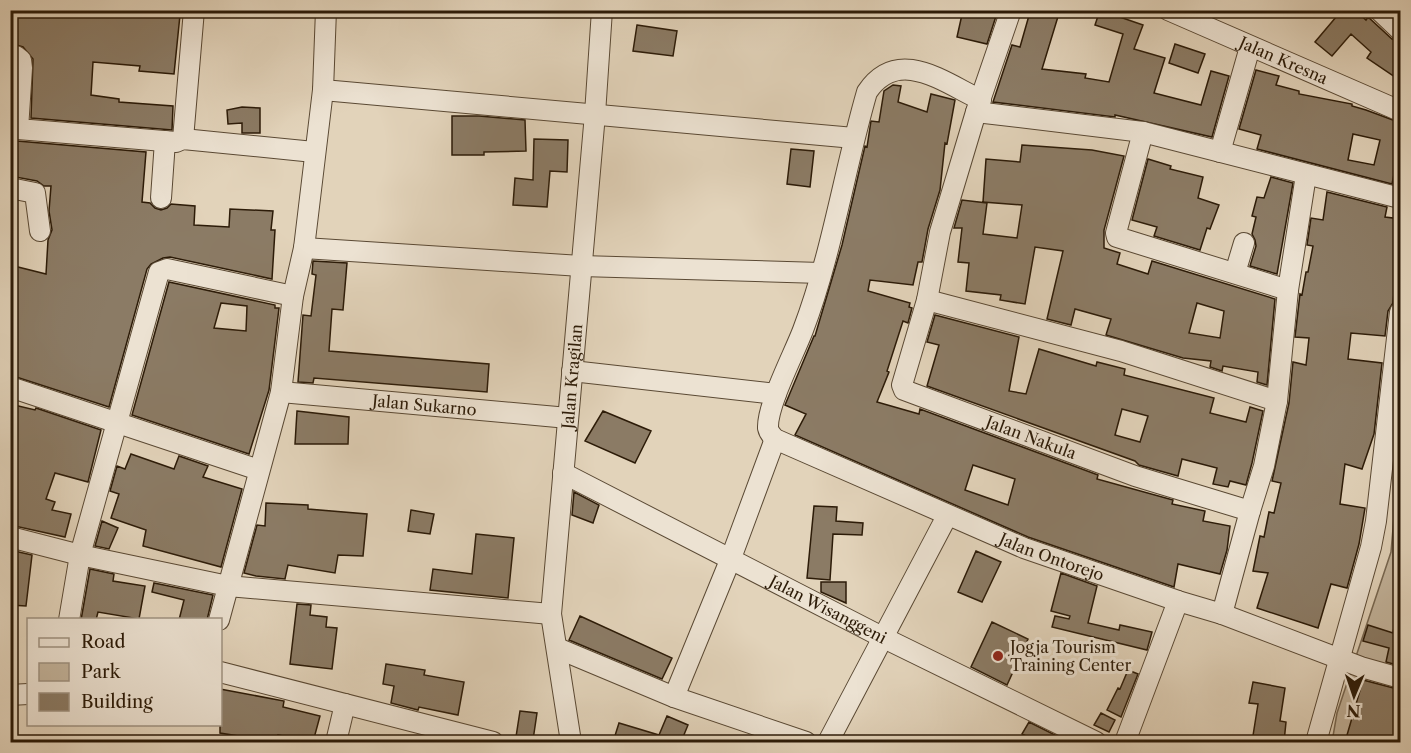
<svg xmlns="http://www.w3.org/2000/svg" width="1411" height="753" font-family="'Libre Caslon Text',serif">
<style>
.park{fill:#c3b49c;stroke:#786852;stroke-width:1.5}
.building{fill:#8b7b65;stroke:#2c1b08;stroke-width:1.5;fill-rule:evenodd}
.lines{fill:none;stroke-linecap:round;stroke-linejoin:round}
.minor-casing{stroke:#5a4934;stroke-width:22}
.minor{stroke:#ece2d2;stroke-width:20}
.poi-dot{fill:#8f2418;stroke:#ece2d2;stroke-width:2}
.labels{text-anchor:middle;stroke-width:6;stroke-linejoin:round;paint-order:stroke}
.street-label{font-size:16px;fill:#2c1b08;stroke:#ece2d2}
.poi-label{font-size:16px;fill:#2c1b08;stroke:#ece2d2;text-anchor:start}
</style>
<rect width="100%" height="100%" fill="#e2d3ba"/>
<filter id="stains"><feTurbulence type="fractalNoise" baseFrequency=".00333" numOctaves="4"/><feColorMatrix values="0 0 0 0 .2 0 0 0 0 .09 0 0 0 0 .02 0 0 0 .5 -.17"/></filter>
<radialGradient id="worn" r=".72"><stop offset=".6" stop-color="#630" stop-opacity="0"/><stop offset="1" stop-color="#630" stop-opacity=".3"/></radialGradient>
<!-- park -->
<path class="park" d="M1400,447V742H1332L1337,713L1391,552Z"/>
<!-- building -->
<path class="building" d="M10,10H136L180,15L174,74L139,71L140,66L93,62L91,95L119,99V102L173,106L172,130L31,118L33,59L23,47L10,43Z
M963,10H998L987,44L957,37Z
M1046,10H1060L1042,69L1086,74L1085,78L1109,82L1123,34L1095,25L1100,10H1116L1114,15L1143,25L1134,49L1165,58L1154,93L1201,105L1211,71L1229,76L1212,137L1115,115V117L993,102L1012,45L1020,47L1030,12L1045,16Z
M1342,10H1355L1366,20L1368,17L1392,39L1401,42V81L1367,58L1371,52L1351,34L1332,56L1315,42Z
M637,25L677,31L673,56L633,51Z
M1175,44L1205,54L1198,73L1169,63Z
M1256,70L1279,76L1276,85L1299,91V94L1352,104V106L1366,110L1401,123V140L1392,184L1257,149L1261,135L1239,129ZM1353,134L1380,140L1374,165L1348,160Z
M893,85L901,86L898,102L927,112L931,94L955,100L947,144L945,143L940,190L928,229L922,262H918L913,285L870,280L868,291L910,303L909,307L912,308L908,323L903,321L887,371L889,372L877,402L919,414L920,409L1098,475L1097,479L1173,500L1172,504L1205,511L1203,521L1230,526L1227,550L1220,574L1178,564L1174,587L1028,537L795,435L806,414L785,405L814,336H815L842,245L865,146L867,147L871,121L879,122L884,91ZM973,465L1015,479L1008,505L965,490Z
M242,107L260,108V133H242V123L228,124L227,110Z
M452,116H479L525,120L526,151L484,152V155H452Z
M10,138L17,141L146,152L142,202L150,203L155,208L161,210L167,208L171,204L195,206L194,225L229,227L230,209L273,211L271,230H275L272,279L170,257L163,258L151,264L147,269L109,407L10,375V265L46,274L48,240L52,230L49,211L51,186H44L37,181L10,176Z
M534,139L568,140L567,172L550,171L547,207L513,205L515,178L533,180Z
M1022,145L1092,150L1124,156L1104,230V248L1120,253L1117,264L1148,274L1152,261L1275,299L1267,385L1257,382L1258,372L1223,366L1222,371L1210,367L1211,361L1183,358L1106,335L1111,319L1075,309L1071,325L1047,319L1063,251L1035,247L1025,304L1000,300L1001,295L966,291L969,263L958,262L962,228H954L962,200L987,203L983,234L1017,238L1022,205L983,202L986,159L1020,162ZM1197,303L1224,311L1220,338L1189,333Z
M791,149L814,151L810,187L787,184Z
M1148,159L1171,166L1170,169L1203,177L1198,198L1219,205L1210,229L1207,228L1200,250L1154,236L1157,227L1132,220Z
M1271,177L1293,183L1277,274L1250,266L1256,246L1255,240L1252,234L1256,217L1252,216L1257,197L1264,198Z
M1327,192L1387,207L1385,217L1401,219V284L1395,283L1393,303L1388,311L1385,336L1351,333L1348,359L1382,363L1374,434L1362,469L1345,464L1340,504L1365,508L1359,544L1347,588L1331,584L1318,628L1257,608L1268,573L1253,571L1260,536L1264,537L1269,512L1274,513L1281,483L1272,481L1289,403L1293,362L1306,365L1309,338L1295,337L1300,294L1302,295L1306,272H1308L1313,246L1307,245L1311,218L1323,220Z
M313,261L347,263L343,310L332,309L329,351L489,364L487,392L314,378L313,383L298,382L303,315L311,316L316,275L312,274Z
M169,282L275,305V308H279L269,390L249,454L132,415ZM221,303L247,306L246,331L214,328Z
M935,315L1019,337L1009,391L1026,394L1039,349L1096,366L1097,362L1125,369L1124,375L1214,398L1210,413L1246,422L1250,407L1263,411L1252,463L1246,485L1230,481L1228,487L1213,484L1217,468L1182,459L1178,476L1139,465L1135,461L927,386L939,345L927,342ZM1122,409L1148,416L1140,442L1115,435Z
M10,404L35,410L36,408L101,430L88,482L55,473L46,499L55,502L52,510L71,514L65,537L10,525Z
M297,411L349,417L348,444H295Z
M603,411L651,431L635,463L585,441Z
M131,454L174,469L179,456L208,466L203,477L242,489L221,567L143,546L146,530L111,518L119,494L110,491L117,466L125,469Z
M574,492L599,505L593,523L572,515Z
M266,503L308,505V509L367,514L363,556L338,555L335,573L288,565L285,579L256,576L244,573L257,525L265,526Z
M814,506L837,507L836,521L863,523L862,535L833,534L830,580L807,578Z
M411,510L434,514L430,534L408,531Z
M102,521L118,528L109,549L95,546Z
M476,534L514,538L508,598L430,590L433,569L472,574Z
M10,550L32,555L26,606L10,605Z
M976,551L1001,562L982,602L958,592Z
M90,569L114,574L113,581L145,586L139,619L98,612L96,620H81Z
M1061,573L1097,586L1088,623L1119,630L1120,625L1152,632L1147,650L1052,627L1055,616L1069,619L1070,616L1051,611Z
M821,582H846V603L821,592Z
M154,583L213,595L207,620H179L184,600L152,592Z
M297,604L311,605L310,615L327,617L326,627L337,628L332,669L290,664Z
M580,616L672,658L662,679L569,640Z
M992,622L1028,639L1007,685L971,667Z
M1395,622L1401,623V666L1386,662L1389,648L1363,641L1368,625L1393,633Z
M386,664L425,670L424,675L464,682L458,715L419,707L418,710L391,703L394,686L383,684Z
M1128,670L1138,674L1121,717L1107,710L1118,688L1120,689Z
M1363,680L1401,690V716L1393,742H1345Z
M1253,682L1285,688L1280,721L1286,722L1284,742H1252L1258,704L1249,703Z
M220,689L284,701L283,707L320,716L313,742L278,735L277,742L220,733Z
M520,711L537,713L533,740L516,737Z
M1101,713L1115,720L1109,732L1094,725Z
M667,716L688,725L681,742H613L619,723L659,735Z
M1029,722L1057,736L1054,742H1038L1022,734Z"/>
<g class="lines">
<!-- minor casing -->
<g class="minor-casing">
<g id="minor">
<path d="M326,10L323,90L854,138"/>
<path id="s1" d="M1011,10L976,112L940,232L927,300L902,385L904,390L1135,476L1250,511"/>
<path id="s2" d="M1168,10L1400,111"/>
<path d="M1379,10L1400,30"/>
<path d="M10,55L16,56L21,60L22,68L18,129L176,142L183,139L314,152"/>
<path id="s3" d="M981,100C943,82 898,46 867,92C844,171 832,254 803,330C794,354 767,405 768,428C769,433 772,436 775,439L1024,548L1178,601L1222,614L1361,667L1400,678"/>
<path d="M976,112L1143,132L1400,198"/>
<path d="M1143,132L1116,233L1117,237L1288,290"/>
<path d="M183,139L194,10"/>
<path d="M1220,152L1250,47"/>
<path d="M10,188L35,193L40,231"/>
<path d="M161,198L165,141"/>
<path d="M304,248L581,266L821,273"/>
<path d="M1235,273L1244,243"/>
<path d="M927,300L1121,351L1277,401"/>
<path d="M572,371L776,394"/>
<path d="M10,387L259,470"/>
<path id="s4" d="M281,392L568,418"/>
<path id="s5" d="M563,473L884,638L1096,742"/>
<path d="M10,537L80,555L228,586L551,614"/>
<path d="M1222,614L1250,511L1264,466L1277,401L1288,290L1306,175"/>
<path d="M69,620L80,555L159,272L167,269L293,296"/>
<path d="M219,620L281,392L293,296L304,248L323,90"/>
<path d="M557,648L674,697L806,742"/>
<path d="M220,672L493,742"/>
<path d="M10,695L28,694"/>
<path d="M674,697L731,558L775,439"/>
<path d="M336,742L345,704"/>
<path id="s6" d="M571,742L551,614L595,114L602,10"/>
<path d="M828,742L947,516"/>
<path d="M1125,742L1178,601"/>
<path d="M1316,742L1371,547L1376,521L1400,312"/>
</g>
</g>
<!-- minor -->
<use href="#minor" class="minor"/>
</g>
<!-- markers -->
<circle class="poi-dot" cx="998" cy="656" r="6"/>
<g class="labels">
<!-- street labels -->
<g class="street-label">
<text dy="6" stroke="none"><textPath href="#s2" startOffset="126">Jalan Kresna</textPath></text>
<text dy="6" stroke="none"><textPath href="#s6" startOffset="368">Jalan Kragilan</textPath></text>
<text dy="6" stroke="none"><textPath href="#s4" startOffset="144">Jalan Sukarno</textPath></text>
<text dy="6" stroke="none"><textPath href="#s1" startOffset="532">Jalan Nakula</textPath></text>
<text dy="6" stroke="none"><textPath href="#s3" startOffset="794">Jalan Ontorejo</textPath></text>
<text dy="6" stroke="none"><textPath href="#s5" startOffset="298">Jalan Wisanggeni</textPath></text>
</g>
<!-- poi labels -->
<g class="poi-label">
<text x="1010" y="653">Jogja Tourism<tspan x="1010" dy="18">Training Center</tspan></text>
</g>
</g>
<!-- margin -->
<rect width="1411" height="753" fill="none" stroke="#e2d3ba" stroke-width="36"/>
<rect x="12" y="12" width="1387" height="729" fill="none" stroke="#2c1b08" stroke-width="3"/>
<rect x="18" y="18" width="1375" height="717" fill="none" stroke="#2c1b08" stroke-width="1.5"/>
<!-- legend -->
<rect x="27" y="618" width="195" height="108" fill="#ece2d2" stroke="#9f9281" stroke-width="1.5"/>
<rect x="39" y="638" width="30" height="9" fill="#ece2d2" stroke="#9f9281" stroke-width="1.5"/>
<text x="81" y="648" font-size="18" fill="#2c1b08">Road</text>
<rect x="39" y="663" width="30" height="18" fill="#c3b49c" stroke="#9f9281" stroke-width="1.5"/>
<text x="81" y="678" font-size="18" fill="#2c1b08">Park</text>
<rect x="39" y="693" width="30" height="18" fill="#8b7b65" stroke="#9f9281" stroke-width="1.5"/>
<text x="81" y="708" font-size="18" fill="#2c1b08">Building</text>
<!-- north arrow -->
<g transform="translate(1354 696) rotate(182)" stroke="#ece2d2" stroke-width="4.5" paint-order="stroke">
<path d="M0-4.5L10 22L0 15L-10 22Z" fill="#2c1b08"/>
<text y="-9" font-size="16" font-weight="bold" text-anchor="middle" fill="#2c1b08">N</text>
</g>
<rect width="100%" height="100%" filter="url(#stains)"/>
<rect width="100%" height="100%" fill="url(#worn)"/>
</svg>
